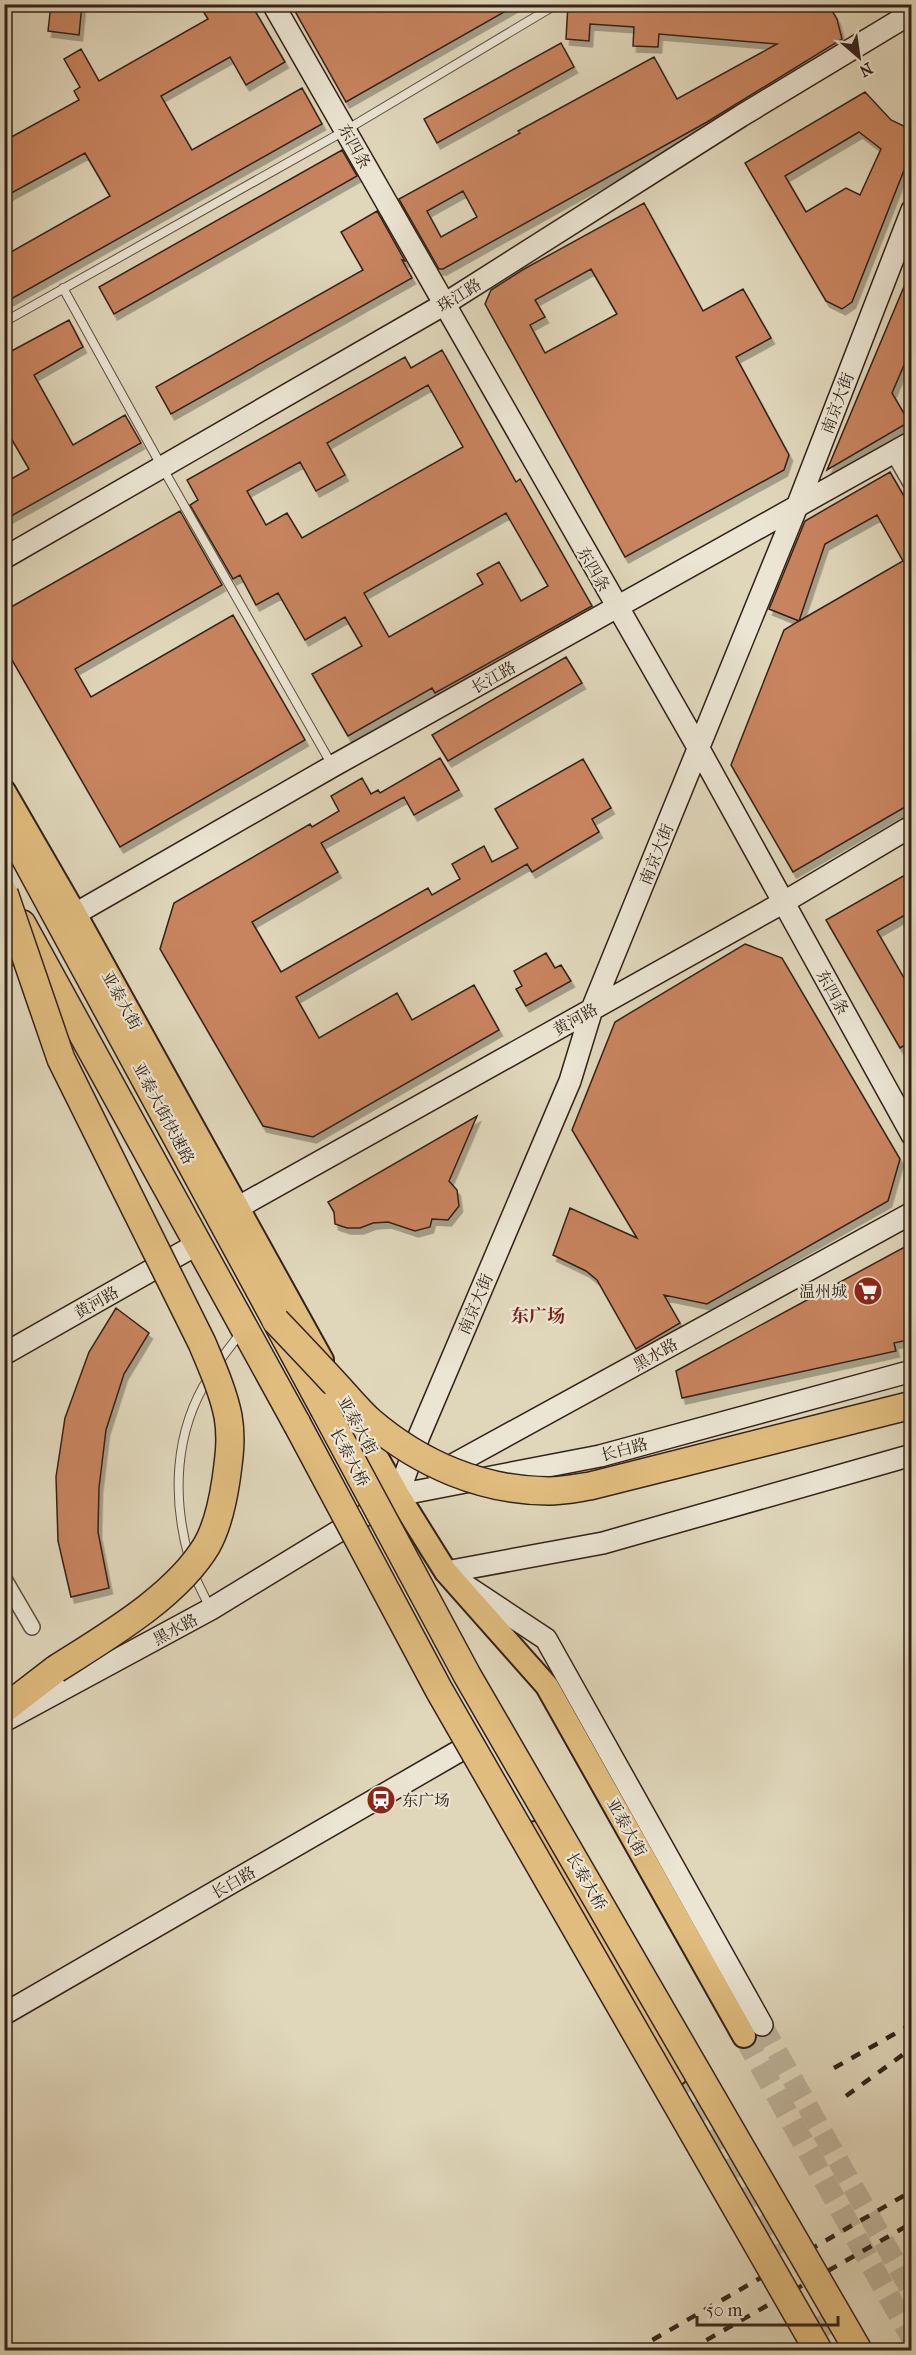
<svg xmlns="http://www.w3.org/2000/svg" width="916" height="2355" font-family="'IM FELL French Canon','Noto Serif SC',serif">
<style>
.building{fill:#c8845e;stroke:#332219;stroke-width:1.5;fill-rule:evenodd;filter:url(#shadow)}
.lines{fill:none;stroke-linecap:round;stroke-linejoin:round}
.secondary-tunnel{stroke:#bdb39b;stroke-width:21;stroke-dasharray:21 10;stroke-linecap:butt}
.primary-tunnel{stroke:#bdb39b;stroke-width:22;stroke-dasharray:22 11;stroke-linecap:butt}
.lane-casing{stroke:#5e4f42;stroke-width:10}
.street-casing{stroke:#5e4f42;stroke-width:18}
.secondary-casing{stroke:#332219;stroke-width:24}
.primary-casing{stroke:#332219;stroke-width:26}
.highway-casing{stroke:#332219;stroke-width:30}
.lane{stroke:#ebe5d3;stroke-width:8}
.street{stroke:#ebe5d3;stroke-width:15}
.secondary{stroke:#ebe5d3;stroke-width:21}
.primary{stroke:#e0bc7e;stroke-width:22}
.highway{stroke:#e0bc7e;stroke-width:27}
.rail{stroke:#332219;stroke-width:4.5;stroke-dasharray:10 10;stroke-linecap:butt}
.highway-bridge-casing{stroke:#332219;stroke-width:30;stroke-linecap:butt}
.highway-bridge{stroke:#e0bc7e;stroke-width:27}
.labels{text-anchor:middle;stroke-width:4.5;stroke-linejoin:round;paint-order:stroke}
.street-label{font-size:16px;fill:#332219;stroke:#ebe5d3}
.poi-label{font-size:16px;fill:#332219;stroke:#ebe5d3;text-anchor:end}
.neighbourhood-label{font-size:18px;font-weight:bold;fill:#7a1f14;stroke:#ebe5d3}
</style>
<defs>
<filter id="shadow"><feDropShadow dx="3.5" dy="6" stdDeviation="0" flood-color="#0004"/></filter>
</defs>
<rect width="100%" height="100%" fill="#e0d7bb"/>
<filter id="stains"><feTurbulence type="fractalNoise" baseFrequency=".00333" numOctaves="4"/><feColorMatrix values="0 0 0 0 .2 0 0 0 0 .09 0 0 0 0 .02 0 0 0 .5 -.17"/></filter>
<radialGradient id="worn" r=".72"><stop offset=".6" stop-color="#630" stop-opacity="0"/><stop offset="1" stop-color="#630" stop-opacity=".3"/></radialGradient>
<!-- building -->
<path class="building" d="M51,4H82L79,35L48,31Z
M199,4H251L285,62L246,85L230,57L161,96L192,150L302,88L322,124L4,303V256L110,196L85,153L4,197V141L79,100L74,91L80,87L64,59L81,49L99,81L208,19Z
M291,4H518L346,102Z
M568,4H774L831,9L837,19L842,39L707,122L443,269H439L399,199L520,133L518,131L654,57L677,99L777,44L659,34L658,47L633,46L634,27L590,24L589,41L566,39ZM463,191L477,217L441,237L427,211Z
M561,43L574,67L437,143L424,119Z
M865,92L891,120L912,130V150L852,302L842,309L826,301L745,163ZM859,132L881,149L860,195L846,188L806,212L785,176Z
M342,150L357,176L114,314L99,287Z
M644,203L703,311L743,289L771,338L736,357L789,455L784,470L625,557L485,304L491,290L524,269ZM591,269L617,314L545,353L530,325L545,317L535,300Z
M377,211L405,261L402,260L412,278L171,414L156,387L363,270L341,232Z
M911,270L912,357L908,356L892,393L909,422L827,470Z
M69,320L83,347L34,375L73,445L125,415L141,443L4,520V483L29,469L4,426V355Z
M442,350L516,482L520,479L592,606L435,693L432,688L348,736L312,674L362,646L345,617L305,640L278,593L256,605L240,575L233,579L190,505L198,500L187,480L405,357L411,368ZM428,385L463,447L302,538L287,513L266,525L247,491L300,462L316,491L345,475L327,443ZM506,513L548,586L521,601L499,562L477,574L483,584L389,637L364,593Z
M890,472L912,510V803L793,872L731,765L784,630L799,621L769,609L805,521ZM877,515L903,561L799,621L825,544Z
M180,511L222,585L75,669L91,697L233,615L305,740L120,847L4,646V611Z
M566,657L582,683L448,761L432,735Z
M440,758L459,790L414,815L404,797L321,843L338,872L252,922L281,972L428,888L432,895L460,879L452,864L484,846L492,862L518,848L495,809L583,759L611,808L592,819L599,832L532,872L527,864L296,997L319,1038L397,993L412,1020L474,985L499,1030L313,1137L263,1126L160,949L174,903L310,824L312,827L339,811L331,796L362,778L371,794L378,790L380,793Z
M912,871V911L877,931L912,992V1041L900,1048L826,920Z
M745,944L782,958L900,1159L888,1201L707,1304L664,1295L680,1323L636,1349L597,1280L586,1271L553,1255L570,1208L637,1238L572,1130L615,1022Z
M546,953L555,968L561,965L571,981L526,1006L516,989L522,986L514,971Z
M477,1116L449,1181L457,1190L459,1206L448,1220L432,1219L430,1227L415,1231L388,1222L373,1223L360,1228H347L335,1224L334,1212L328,1202Z
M912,1243V1339L894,1343L896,1351L682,1398L676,1371Z
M116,1308L149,1333L124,1374L106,1430L99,1488L98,1532L109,1588L71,1597L58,1541L56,1477L65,1418L89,1352Z"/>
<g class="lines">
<!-- secondary-tunnel -->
<path class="secondary-tunnel" d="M762,2025L912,2292"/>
<!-- primary-tunnel -->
<path class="primary-tunnel" d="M744,2036L912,2338
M676,2074L779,2255
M815,2318L833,2350"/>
<!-- lane casing -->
<g class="lane-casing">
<path id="lane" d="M63,288L162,467L332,765
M4,322L346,130L557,4
M217,1364L236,1339
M189,1558C172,1497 174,1432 209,1377
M193,1573L210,1608"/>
</g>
<!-- street casing -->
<g class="street-casing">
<path id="street" d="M893,452L912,485
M4,1579L32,1627"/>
</g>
<!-- secondary casing -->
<g class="secondary-casing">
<path id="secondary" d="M273,4L699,749L912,1135
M4,558L443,305L741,116L905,17
M75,914L333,766L912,442
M4,957L23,946
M237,1208L784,902L912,826
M4,1354L187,1250
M438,1473L912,1213
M398,1495L419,1436L570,1081L592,1009L798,504L912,210
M446,1572L603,1543L912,1455
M460,1582L546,1639L762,2025
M4,1721L211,1609L398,1495L600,1456L912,1371
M4,2014L461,1750"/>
</g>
<!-- primary casing -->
<g class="primary-casing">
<path id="primary" d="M4,791L75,914L322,1360
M347,1405L398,1495L446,1572L547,1686L744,2036
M535,1833L560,1873L676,2074"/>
</g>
<!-- highway casing -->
<g class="highway-casing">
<path id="highway" d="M4,819L323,1407
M22,924L297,1424
M4,1709L56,1669"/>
</g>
<!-- lane -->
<use href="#lane" class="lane"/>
<!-- street -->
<use href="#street" class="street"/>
<!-- secondary -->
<use href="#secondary" class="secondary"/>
<!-- primary -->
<use href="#primary" class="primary"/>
<!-- highway -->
<use href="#highway" class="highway"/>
<!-- rail -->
<path class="rail" d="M834,2068L912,2024
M846,2096L912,2048
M635,2350L912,2191
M689,2350L912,2223"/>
<!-- highway-bridge casing -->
<g class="highway-bridge-casing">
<path id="highway-bridge" d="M4,893L61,1059L202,1343C212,1367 223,1391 228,1416C232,1438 229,1459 226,1480C223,1500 217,1527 207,1545C176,1597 106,1637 56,1669
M276,1321C297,1343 318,1365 339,1388C349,1399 359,1411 370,1421C420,1464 483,1491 549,1491C563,1491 577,1488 590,1486L912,1405
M323,1407L467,1675L858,2350
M297,1424L439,1690L818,2350"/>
</g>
<!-- highway-bridge -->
<use href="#highway-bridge" class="highway-bridge"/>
</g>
<!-- icons -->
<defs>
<g id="supermarket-disc" transform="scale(1.5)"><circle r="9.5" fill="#8f2418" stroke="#ebe5d3"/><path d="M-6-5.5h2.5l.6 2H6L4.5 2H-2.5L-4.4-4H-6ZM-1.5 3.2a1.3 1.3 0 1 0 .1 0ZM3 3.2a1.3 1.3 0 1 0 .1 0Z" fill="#fff"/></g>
<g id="station-disc" transform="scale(1.5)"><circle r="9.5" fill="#8f2418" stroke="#ebe5d3"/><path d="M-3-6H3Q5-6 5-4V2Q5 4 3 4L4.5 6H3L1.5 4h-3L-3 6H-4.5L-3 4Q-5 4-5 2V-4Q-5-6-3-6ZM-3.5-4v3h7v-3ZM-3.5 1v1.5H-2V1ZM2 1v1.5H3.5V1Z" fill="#fff"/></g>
</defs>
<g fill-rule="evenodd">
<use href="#supermarket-disc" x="868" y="1291"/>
<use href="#station-disc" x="381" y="1800"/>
</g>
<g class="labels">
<!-- street labels -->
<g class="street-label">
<text transform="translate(355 146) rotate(61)" y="6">东四条</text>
<text transform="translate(459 295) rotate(-32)" y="6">珠江路</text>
<text transform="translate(837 403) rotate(-69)" y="6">南京大街</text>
<text transform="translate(594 569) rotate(60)" y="6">东四条</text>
<text transform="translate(493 677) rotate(-29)" y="6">长江路</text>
<text transform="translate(656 854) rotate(-68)" y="6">南京大街</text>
<text transform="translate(833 992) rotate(61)" y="6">东四条</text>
<text transform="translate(122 1000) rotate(61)" y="6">亚泰大街</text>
<text transform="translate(575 1019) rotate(-29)" y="6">黄河路</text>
<text transform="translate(164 1113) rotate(62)" y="6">亚泰大街快速路</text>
<text transform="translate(96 1302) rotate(-30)" y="6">黄河路</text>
<text transform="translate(475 1304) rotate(-67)" y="6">南京大街</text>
<text transform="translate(655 1354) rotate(-29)" y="6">黑水路</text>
<text transform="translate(358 1425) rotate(61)" y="6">亚泰大街</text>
<text transform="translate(624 1449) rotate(-15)" y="6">长白路</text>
<text transform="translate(350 1457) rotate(62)" y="6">长泰大桥</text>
<text transform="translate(175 1629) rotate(-28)" y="6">黑水路</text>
<text transform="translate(627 1827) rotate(61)" y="6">亚泰大街</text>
<text transform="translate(587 1881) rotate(60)" y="6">长泰大桥</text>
<text transform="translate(233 1882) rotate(-30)" y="6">长白路</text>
</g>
<!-- poi labels -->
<g class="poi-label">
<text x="847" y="1297">温州城</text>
<text x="402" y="1806" text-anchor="start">东广场</text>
</g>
<!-- neighbourhood labels -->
<g class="neighbourhood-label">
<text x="538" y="1322">东广场</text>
</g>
</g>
<!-- margin -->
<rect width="916" height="2355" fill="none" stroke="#e0d7bb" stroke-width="24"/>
<rect x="6" y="6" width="904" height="2343" fill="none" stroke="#332219" stroke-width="3"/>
<rect x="12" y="12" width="892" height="2331" fill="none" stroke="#332219" stroke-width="1.5"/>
<!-- north arrow -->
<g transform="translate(859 57) rotate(151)" stroke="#ebe5d3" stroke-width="4.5" paint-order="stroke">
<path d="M0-4.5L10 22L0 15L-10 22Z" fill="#332219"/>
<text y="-9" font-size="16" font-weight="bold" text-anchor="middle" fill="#332219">N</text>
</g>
<!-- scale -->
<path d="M697 2316v9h141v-9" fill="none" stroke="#332219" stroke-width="3"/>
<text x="706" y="2316" font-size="18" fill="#332219" stroke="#ebe5d3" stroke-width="4.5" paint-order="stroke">50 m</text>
<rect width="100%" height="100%" filter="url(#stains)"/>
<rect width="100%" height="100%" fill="url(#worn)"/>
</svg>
